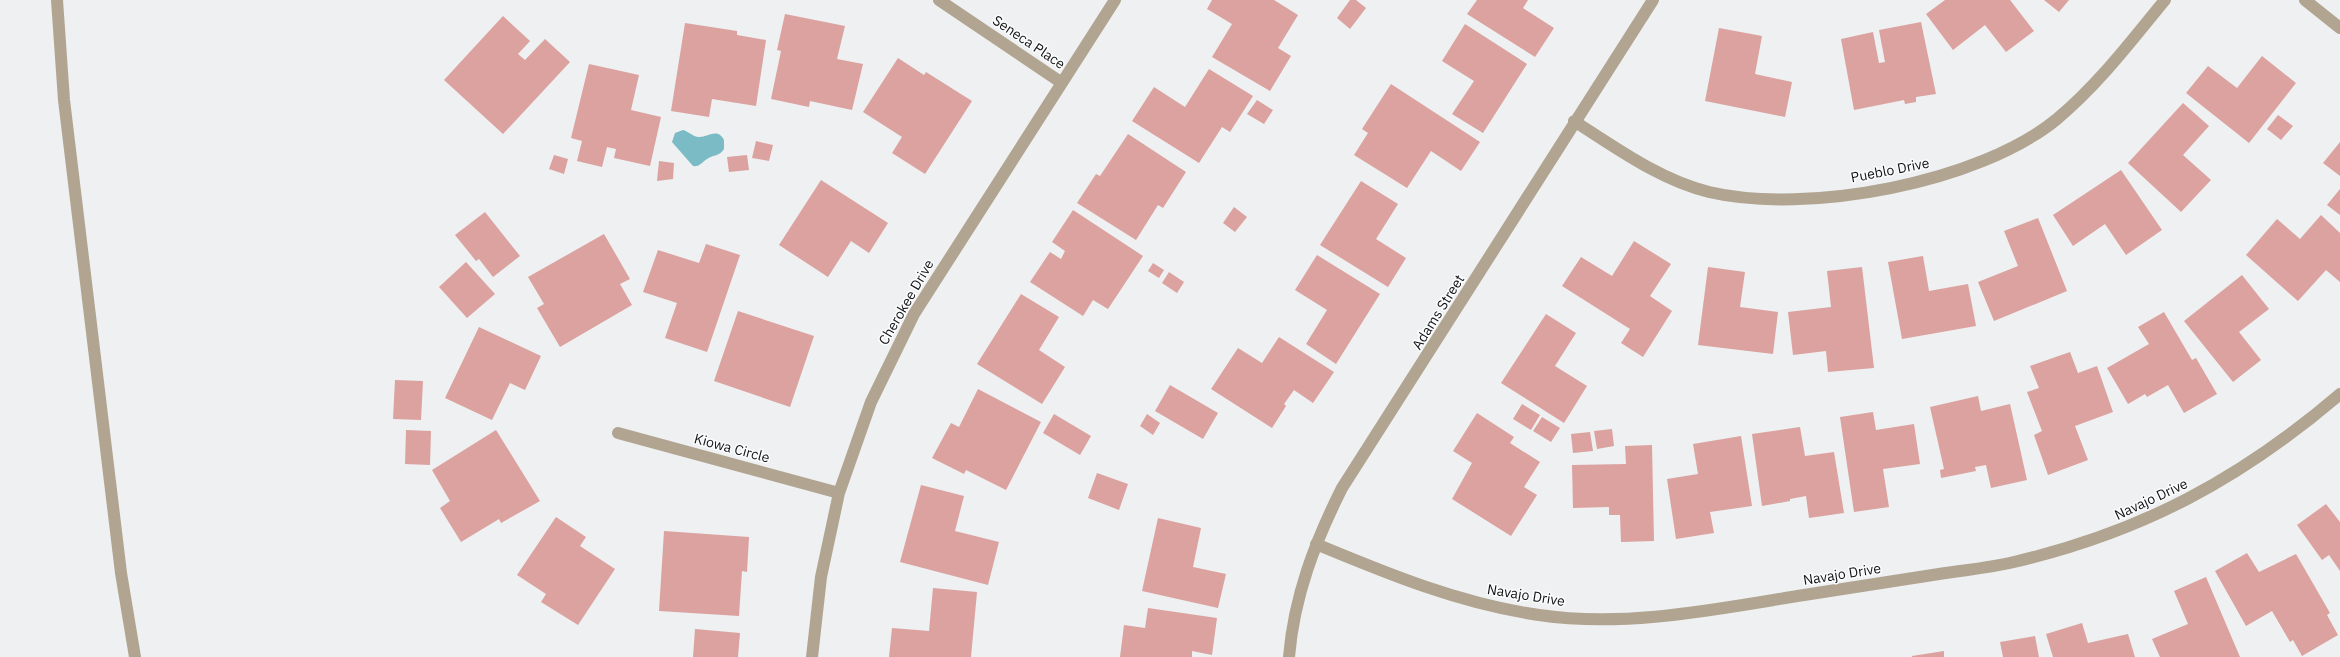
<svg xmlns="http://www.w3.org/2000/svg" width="2340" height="657" font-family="'IBM Plex Sans',sans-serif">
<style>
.water{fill:#7abbc6}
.building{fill:#dba29f}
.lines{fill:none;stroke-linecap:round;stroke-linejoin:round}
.service{stroke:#b1a591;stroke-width:12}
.minor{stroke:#b1a591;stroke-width:12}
.labels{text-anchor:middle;stroke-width:3;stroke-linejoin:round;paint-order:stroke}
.street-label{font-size:14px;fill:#121213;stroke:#fcfdff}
</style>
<rect width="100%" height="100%" fill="#eef0f2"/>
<!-- water -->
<path class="water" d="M683,130C688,131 692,136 698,137C708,138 717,127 724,140V149C719,157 714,154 707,159C702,162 700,167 693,166L672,142L675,133Z"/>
<!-- building -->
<path class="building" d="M1212,0H1274L1298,15L1278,48L1291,56L1270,91L1212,57L1232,24L1207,9Z
M1350,0H1356L1366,8L1350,29L1337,18Z
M1477,0H1528L1523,8L1554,28L1535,57L1467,14Z
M1945,0H2010L2034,31L2006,52L1985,25L1953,50L1926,14Z
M2044,0H2069L2059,12Z
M785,14L845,26L837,59L863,64L852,110L810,101L809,107L771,99L781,51L777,50Z
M503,16L530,41L518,54L525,60L545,39L570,62L503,134L444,80Z
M1921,22L1936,94L1916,97V102L1905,104L1904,100L1854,110L1841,39L1873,32L1879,63L1885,62L1879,30Z
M685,23L737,31V35L766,40L756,106L712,99L709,117L671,111Z
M1465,24L1527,64L1483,133L1452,114L1474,81L1442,61Z
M1719,28L1762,36L1755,74L1792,82L1785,117L1705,101Z
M2262,56L2296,83L2249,143L2186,93L2208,66L2237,88Z
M898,58L924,75L926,72L972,101L925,174L892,153L902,137L863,112Z
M589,64L639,75L631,110L661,117L650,166L614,158L616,149L607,147L602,167L577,161L582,141L571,138Z
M1209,69L1253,96L1230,132L1222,127L1199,163L1132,121L1154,87L1185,107Z
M1391,84L1480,142L1461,171L1431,151L1407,188L1354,155L1368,133L1362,129Z
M1257,100L1273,110L1264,124L1247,114Z
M2183,103L2209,126L2183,155L2211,180L2181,212L2128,163Z
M2278,115L2293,126L2281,140L2267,129Z
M1128,134L1186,172L1163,208L1158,205L1136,240L1077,203L1096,174L1100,176Z
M756,141L773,145L769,161L752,158Z
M2340,142V176L2323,163Z
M554,155L568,159L564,174L549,169Z
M747,155L749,170L729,172L727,157Z
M659,161L674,163L673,179L657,181Z
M2121,170L2162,230L2126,255L2105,224L2073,246L2053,215Z
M821,180L888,223L869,253L851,241L828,277L779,245Z
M1361,181L1398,204L1376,239L1406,258L1388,287L1320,245Z
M2340,189V215L2327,205Z
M1234,207L1247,217L1235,232L1223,223Z
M1073,210L1143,256L1108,309L1093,300L1083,316L1030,282L1050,252L1061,259L1065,251L1052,242Z
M485,212L520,256L493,277L479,259L476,261L455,235Z
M2321,215L2340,233V282L2326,270L2298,301L2246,255L2277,219L2300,239Z
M2038,218L2067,291L1994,321L1978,282L2018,266L2004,231Z
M604,234L630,279L620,284L632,305L560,347L537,308L544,304L528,277Z
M1634,241L1671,264L1650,296L1672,311L1643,357L1621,343L1630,329L1562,286L1581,257L1612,276Z
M706,244L740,255L707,352L665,338L677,303L643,292L658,250L699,263Z
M1317,255L1380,294L1336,364L1306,344L1327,310L1295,290Z
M1923,256L1929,291L1968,284L1976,326L1902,339L1888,262Z
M466,262L495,294L467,318L439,287Z
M1153,263L1164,270L1159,278L1148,271Z
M1708,267L1745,272L1740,307L1778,312L1773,354L1698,345Z
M1862,267L1874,368L1828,372L1826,351L1793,355L1788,312L1831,307L1827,271Z
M1169,272L1184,282L1177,293L1162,283Z
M2242,275L2269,309L2239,332L2261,360L2233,382L2184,321Z
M1021,294L1059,317L1039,350L1065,367L1042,404L977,364Z
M738,311L814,336L790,407L714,381Z
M2164,312L2192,360L2196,358L2217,394L2184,413L2168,385L2147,397L2145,394L2128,404L2107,368L2149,344L2138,327Z
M1546,314L1576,333L1555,366L1587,386L1564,423L1501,383Z
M479,327L541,356L525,390L510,383L492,420L445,398Z
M1279,337L1334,372L1313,403L1294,390L1284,404L1286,406L1272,428L1211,389L1238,348L1262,363Z
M2070,352L2078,373L2097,366L2113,412L2075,426L2088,460L2048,475L2034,435L2042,431L2027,392L2039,388L2030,366Z
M395,380L423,381L421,420L393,419Z
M1170,385L1218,413L1203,439L1155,411Z
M978,389L1041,422L1006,490L966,470L964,474L932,458L951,423L959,427Z
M1978,396L1981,411L2010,404L2027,480L1991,488L1986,465L1975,467L1976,471L1941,478L1940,470L1944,469L1930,407Z
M1522,404L1540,415L1531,430L1513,419Z
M1873,412L1876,430L1914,424L1920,464L1883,469L1889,507L1854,512L1840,417Z
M1477,413L1514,437L1510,443L1540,462L1524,487L1537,495L1511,536L1452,499L1472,463L1453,451Z
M1054,414L1091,436L1080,455L1043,433Z
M1147,414L1160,423L1153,435L1140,426Z
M1542,417L1560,428L1551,442L1533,431Z
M1800,427L1805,456L1834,452L1844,513L1809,518L1806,496L1790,499V501L1762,506L1752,434Z
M1612,429L1614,446L1597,449L1594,431Z
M406,430L431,431L430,465L405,464Z
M496,430L540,501L501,523L499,519L461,542L440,508L450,501L432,470Z
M1590,432L1593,451L1573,453L1571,434Z
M1741,436L1752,506L1710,512L1714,533L1676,539L1667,479L1698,474L1693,444Z
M1652,445L1654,541L1621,542L1620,515H1609V507L1573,508L1572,465L1626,464L1625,446Z
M1097,473L1128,484L1119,510L1088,498Z
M921,485L964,496L955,531L999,542L988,585L900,562Z
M2326,504L2340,522V571L2329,555L2322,560L2297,525Z
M556,517L586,537L580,546L615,569L578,625L541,602L546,594L517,575Z
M1158,518L1201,528L1193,567L1226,574L1218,608L1142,591Z
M664,531L749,537L747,572L742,571L739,616L659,611Z
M2247,553L2259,572L2296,554L2330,613L2327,615L2338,635L2302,656L2293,640L2290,642L2272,611L2246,626L2215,571Z
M2206,577L2240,657H2160L2152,639L2188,624L2174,591Z
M933,588L977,592L971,657H889L892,628L929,631Z
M1148,608L1217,618L1212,655L1192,651V657H1120L1124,625L1145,628Z
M2082,623L2088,643L2128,634L2135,657H2053L2046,634Z
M695,629L740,633L738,657H693Z
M2035,636L2039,657H2003L2000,642Z
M1944,651V657H1912V656Z"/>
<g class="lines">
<!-- service -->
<path class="service" d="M57,0L64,100L121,573L135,657"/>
<!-- minor -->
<path class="minor" d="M939,0L1062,83
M2305,0L2340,28
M1574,121C1616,148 1660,180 1709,192C1807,215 1979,183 2057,119C2099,84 2131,41 2165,0
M618,433L839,493
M1316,544C1388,574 1461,604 1539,615C1626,628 1717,609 1804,595C1849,588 1894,581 1939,574C1964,570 1989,568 2014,562C2142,532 2241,479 2340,394
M812,657L821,577L839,493L871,402L914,314L1115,0
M1289,657C1294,596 1315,542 1342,488L1653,0"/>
</g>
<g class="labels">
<!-- street labels -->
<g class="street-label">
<text transform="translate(1029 42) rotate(34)" y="5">Seneca Place</text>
<text transform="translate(1890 170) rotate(-11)" y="5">Pueblo Drive</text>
<text transform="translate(906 302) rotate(-60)" y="5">Cherokee Drive</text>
<text transform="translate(1438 312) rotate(-58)" y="5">Adams Street</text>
<text transform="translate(732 448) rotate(15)" y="5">Kiowa Circle</text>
<text transform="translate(2151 499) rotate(-25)" y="5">Navajo Drive</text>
<text transform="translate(1842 574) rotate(-9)" y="5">Navajo Drive</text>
<text transform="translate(1526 595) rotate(9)" y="5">Navajo Drive</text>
</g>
</g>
</svg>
